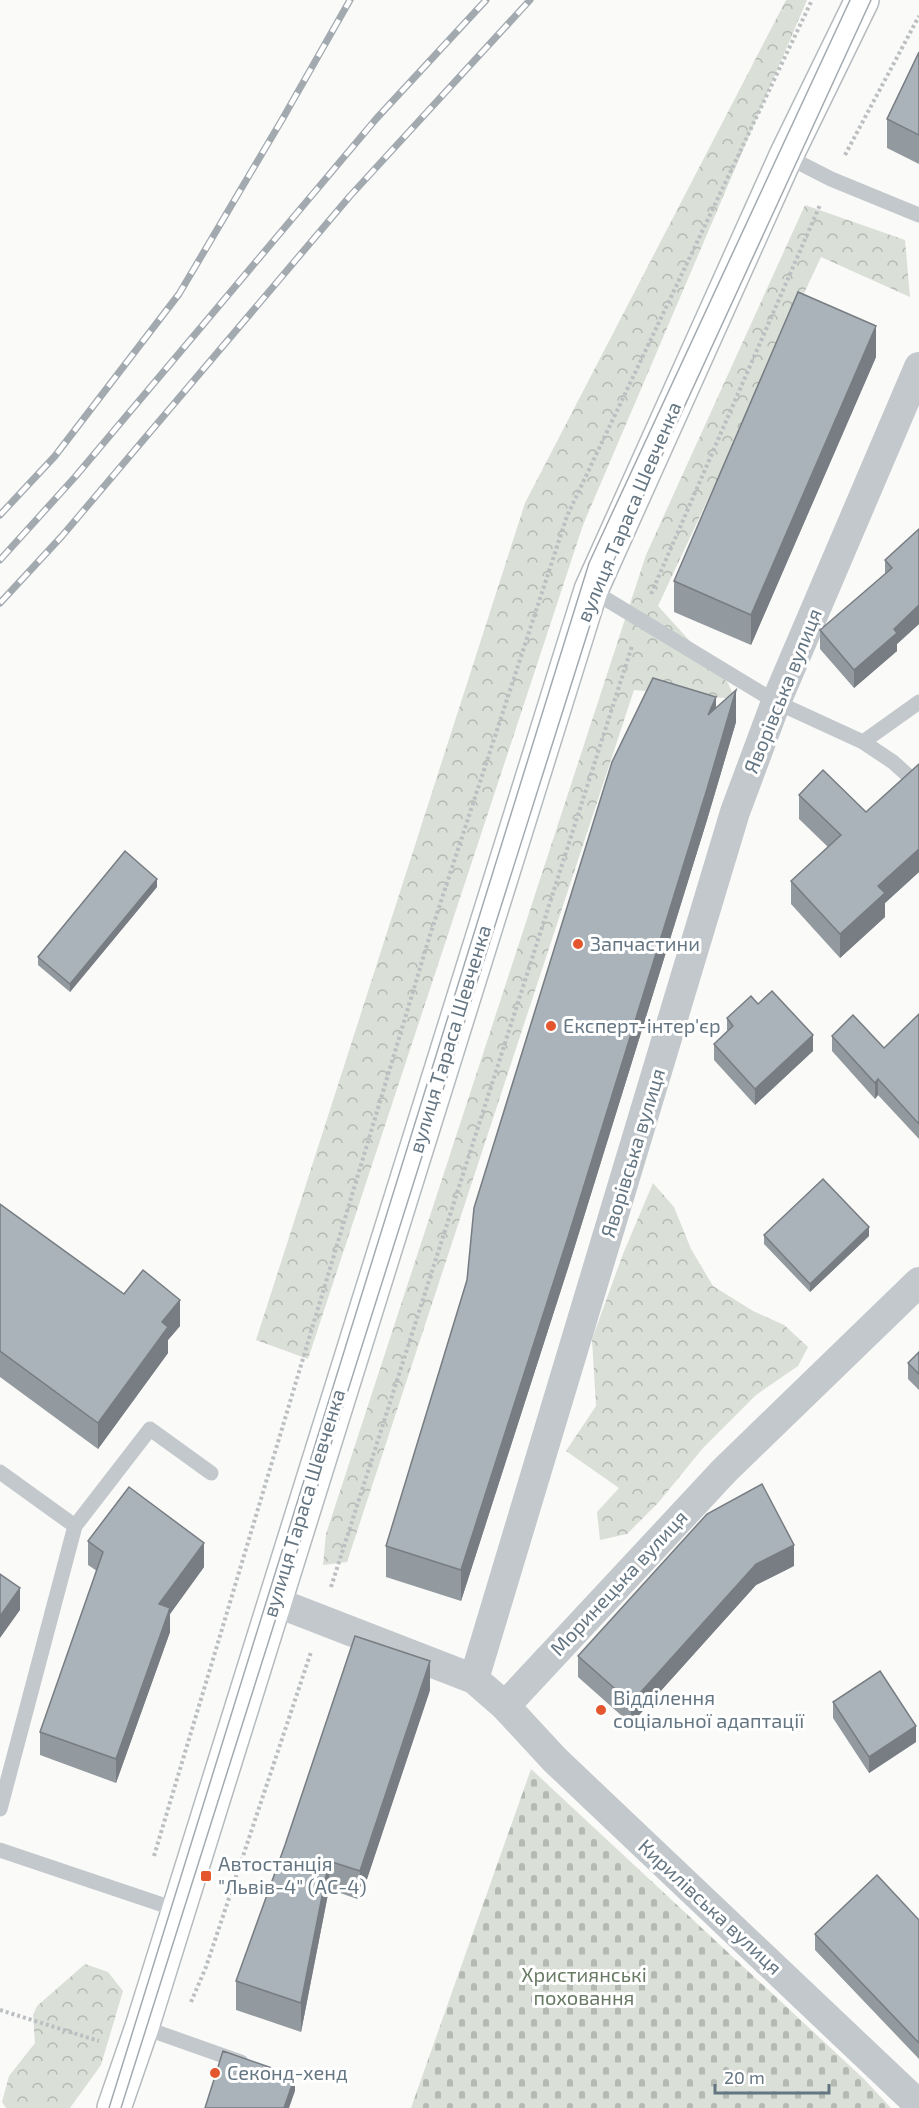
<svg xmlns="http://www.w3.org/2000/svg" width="919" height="2108" font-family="'Exo 2',sans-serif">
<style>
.forest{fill:url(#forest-crowns)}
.cemetery{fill:url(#cemetery-stones)}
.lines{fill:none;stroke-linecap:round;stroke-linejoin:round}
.primary-casing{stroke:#b5babe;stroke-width:36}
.path{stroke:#bbbfc2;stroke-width:4;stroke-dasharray:3 3;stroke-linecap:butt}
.service{stroke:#c3c8cc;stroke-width:15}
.minor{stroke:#c3c8cc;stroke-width:30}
.primary{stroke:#fff;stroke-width:33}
.tram{stroke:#a2aab0;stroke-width:1.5}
.rail-casing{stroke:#a2aab0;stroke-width:7}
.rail{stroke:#fff;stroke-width:4.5;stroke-dasharray:14;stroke-linecap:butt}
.wall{fill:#929a9f}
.shaded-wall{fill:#777d82}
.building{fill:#aab3b9;stroke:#777d82;stroke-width:1.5}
.poi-dot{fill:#e4572e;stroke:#fff;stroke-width:2}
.labels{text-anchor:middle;stroke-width:6;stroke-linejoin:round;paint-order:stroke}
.street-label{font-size:20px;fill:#657683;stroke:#fff}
.poi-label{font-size:20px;fill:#657683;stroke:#fff;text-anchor:start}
.park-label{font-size:20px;fill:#687a64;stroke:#fff}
</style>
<defs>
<pattern id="forest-crowns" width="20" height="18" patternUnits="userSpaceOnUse" patternTransform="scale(1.5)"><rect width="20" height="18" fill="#dadfd7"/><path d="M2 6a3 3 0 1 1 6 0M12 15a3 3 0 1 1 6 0" fill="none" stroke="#b4b9b4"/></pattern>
<pattern id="cemetery-stones" width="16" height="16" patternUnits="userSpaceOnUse" patternTransform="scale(1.5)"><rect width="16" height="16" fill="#dadfd7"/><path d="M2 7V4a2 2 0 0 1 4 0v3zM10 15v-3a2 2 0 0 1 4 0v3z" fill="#b4b9b4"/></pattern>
</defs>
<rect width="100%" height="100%" fill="#fafaf8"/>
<!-- forest -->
<path class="forest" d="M786,0H807L583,525L308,1359L256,1340L525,503Z
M805,205L905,240L910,297L821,257L658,606L728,683L735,699L634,690L347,1562L323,1565L326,1534L646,555Z
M653,1183L674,1207L691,1249L713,1286L753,1311L784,1325L808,1347L798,1366L756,1395L703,1448L658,1503L627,1534L600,1540L597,1512L619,1488L566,1451L596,1406L592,1339L623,1254Z
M85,1964L108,1972L123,1991L101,2065L70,2108H6L2,2102L9,2076L35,2043L33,2015L37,2006Z"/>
<!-- cemetery -->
<path class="cemetery" d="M531,1769L864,2079L891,2108H411Z"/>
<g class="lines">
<!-- primary casing -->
<g class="primary-casing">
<path id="primary" d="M114,2108L142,2027L591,590L786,156L862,0"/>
</g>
<!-- path -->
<path class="path" d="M845,155L919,16
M651,594L820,205
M331,1587L632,646
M154,1856L429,938L567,516L812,0
M191,2002L206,1967L311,1652
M0,2010L99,2041"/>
<!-- service -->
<path class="service" d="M786,156L831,179L919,215
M591,590L776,702L863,742L893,762L914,781
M863,742L919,702
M0,1472L75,1526L150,1429L211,1473
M0,1809L75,1526
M0,1850L178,1910
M142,2027L241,2062"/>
<!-- minor -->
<path class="minor" d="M273,1601L474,1679L505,1706L555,1760L919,2105
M474,1679L735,812L776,702L919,367
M505,1706L724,1471L919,1282"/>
<!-- primary -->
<use href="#primary" class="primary"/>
<!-- tram -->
<path class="tram" d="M109,2108L589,563L850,0
M121,2108L603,584L871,0"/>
<!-- rail casing -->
<g class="rail-casing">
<path id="rail" d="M0,515L55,456L179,294L283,118L350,0
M0,560L75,477L376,119L486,0
M0,603L62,536L350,196L530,0"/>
</g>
<!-- rail -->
<use href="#rail" class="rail"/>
</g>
<!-- wall -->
<path class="wall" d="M919,52V164L887,148V119Z
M876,357L751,645L674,612V581Z
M919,529V624L897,644V651L854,688L820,649V630L885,574V560Z
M716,708L736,722L707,820L569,1265L461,1601L386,1577V1546Z
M919,764V872L885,903V917L840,958L791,904V881L828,847L799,819V795L866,812Z
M157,887L70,992L38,965V957Z
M758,1004L813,1051L755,1105L714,1060V1044L727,1031V1018Z
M919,1014V1139L878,1095L875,1099L832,1051V1036L884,1048Z
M0,1204L124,1294L180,1326L168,1340V1353L98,1449L0,1377Z
M764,1235L869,1236L810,1292L764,1244Z
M919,1352V1390L908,1379V1363Z
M88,1541L204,1567L170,1614V1632L116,1783L40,1755V1732L97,1571L88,1565Z
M794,1566L756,1585L631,1724L578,1677V1656Z
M430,1690L360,1900L329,1889L301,2032L236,2010V1981Z
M833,1702L916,1742L869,1773L833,1718Z
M919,1920V2059L815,1950V1934Z"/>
<!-- shaded-wall -->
<path class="shaded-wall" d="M876,326V357L751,645V615Z
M919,605V624L897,644V651L854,688V670L894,629Z
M736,690V722L707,820L569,1265L461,1601V1570Z
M716,697V728L708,715Z
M919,849V872L885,903V917L840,958V934L878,886Z
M157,879V887L70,992V984Z
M813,1035V1051L755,1105V1089Z
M878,1079V1095L875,1099V1083Z
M869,1227V1236L810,1292V1284Z
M180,1300V1326L168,1340V1353L98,1449V1423L162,1322Z
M204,1543V1567L170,1614V1632L116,1783V1759L159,1604Z
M794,1545V1566L756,1585L631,1724V1703L756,1564Z
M20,1588V1610L0,1638V1616Z
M430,1661V1690L360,1900V1871Z
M916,1726V1742L869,1773V1757Z
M329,1861V1889L301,2032V2003Z
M295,2076V2091L289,2108H284Z"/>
<!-- building -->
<path class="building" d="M919,52V135L887,119Z
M798,292L876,326L751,615L674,581Z
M919,529V605L894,629L897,633L854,670L820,630L892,568L885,560Z
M653,678L716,697L708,715L736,690L707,789L569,1234L461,1570L386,1546L467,1280L474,1208L612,762Z
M919,764V849L878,886L885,893L840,934L791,881L841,835L799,795L823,770L866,812Z
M125,851L157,879L70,984L38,957Z
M772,991L813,1035L755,1089L714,1044L733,1026L727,1018L751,996L758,1004Z
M919,1014V1124L878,1079L875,1083L832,1036L853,1015L884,1048Z
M823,1179L869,1227L810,1284L764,1235Z
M0,1204L124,1294L143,1270L180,1300L162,1322L168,1327L98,1423L0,1351Z
M919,1352V1374L908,1363Z
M762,1484L794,1545L756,1564L631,1703L578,1656L707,1514Z
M129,1487L204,1543L159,1604L170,1608L116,1759L40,1732L103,1552L88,1541Z
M0,1574L20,1588L0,1616Z
M355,1636L430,1661L360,1871L329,1861L301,2003L236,1981L285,1845Z
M880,1671L916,1726L869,1757L833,1702Z
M877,1875L919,1920V2043L815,1934Z
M223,2051L295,2076L284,2108H205Z"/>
<!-- markers -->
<g class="poi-dot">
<circle cx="578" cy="944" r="6"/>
<circle cx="551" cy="1026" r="6"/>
<circle cx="601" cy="1710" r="6"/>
<rect x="200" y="1870" width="12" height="12" rx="3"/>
<circle cx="215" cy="2073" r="6"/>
</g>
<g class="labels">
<!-- street labels -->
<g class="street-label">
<text transform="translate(629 512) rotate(-67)" y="7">вулиця Тараса Шевченка</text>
<text transform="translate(783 691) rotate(-68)" y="7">Яворівська вулиця</text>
<text transform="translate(450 1039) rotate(-73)" y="7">вулиця Тараса Шевченка</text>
<text transform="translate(633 1153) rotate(-73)" y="7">Яворівська вулиця</text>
<text transform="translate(304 1503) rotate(-73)" y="7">вулиця Тараса Шевченка</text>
<text transform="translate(619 1583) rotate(-47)" y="7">Моринецька вулиця</text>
<text transform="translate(710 1907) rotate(43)" y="7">Кирилівська вулиця</text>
</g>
<!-- poi labels -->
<g class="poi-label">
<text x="590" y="951">Запчастини</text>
<text x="563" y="1033">Експерт-інтер'єр</text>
<text x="613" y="1705">Відділення<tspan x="613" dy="23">соціальної адаптації</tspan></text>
<text x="218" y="1871">Автостанція<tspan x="218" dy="23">"Львів-4" (АС-4)</tspan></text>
<text x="227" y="2080">Секонд-хенд</text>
</g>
<!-- park labels -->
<g class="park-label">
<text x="584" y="1982">Християнські<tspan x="584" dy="23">поховання</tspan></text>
</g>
</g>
<!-- scale -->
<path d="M715 2084v9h114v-9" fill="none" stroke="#657683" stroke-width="3"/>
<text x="724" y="2084" font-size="18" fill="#657683" stroke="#ffffff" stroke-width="4.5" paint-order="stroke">20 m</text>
</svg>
